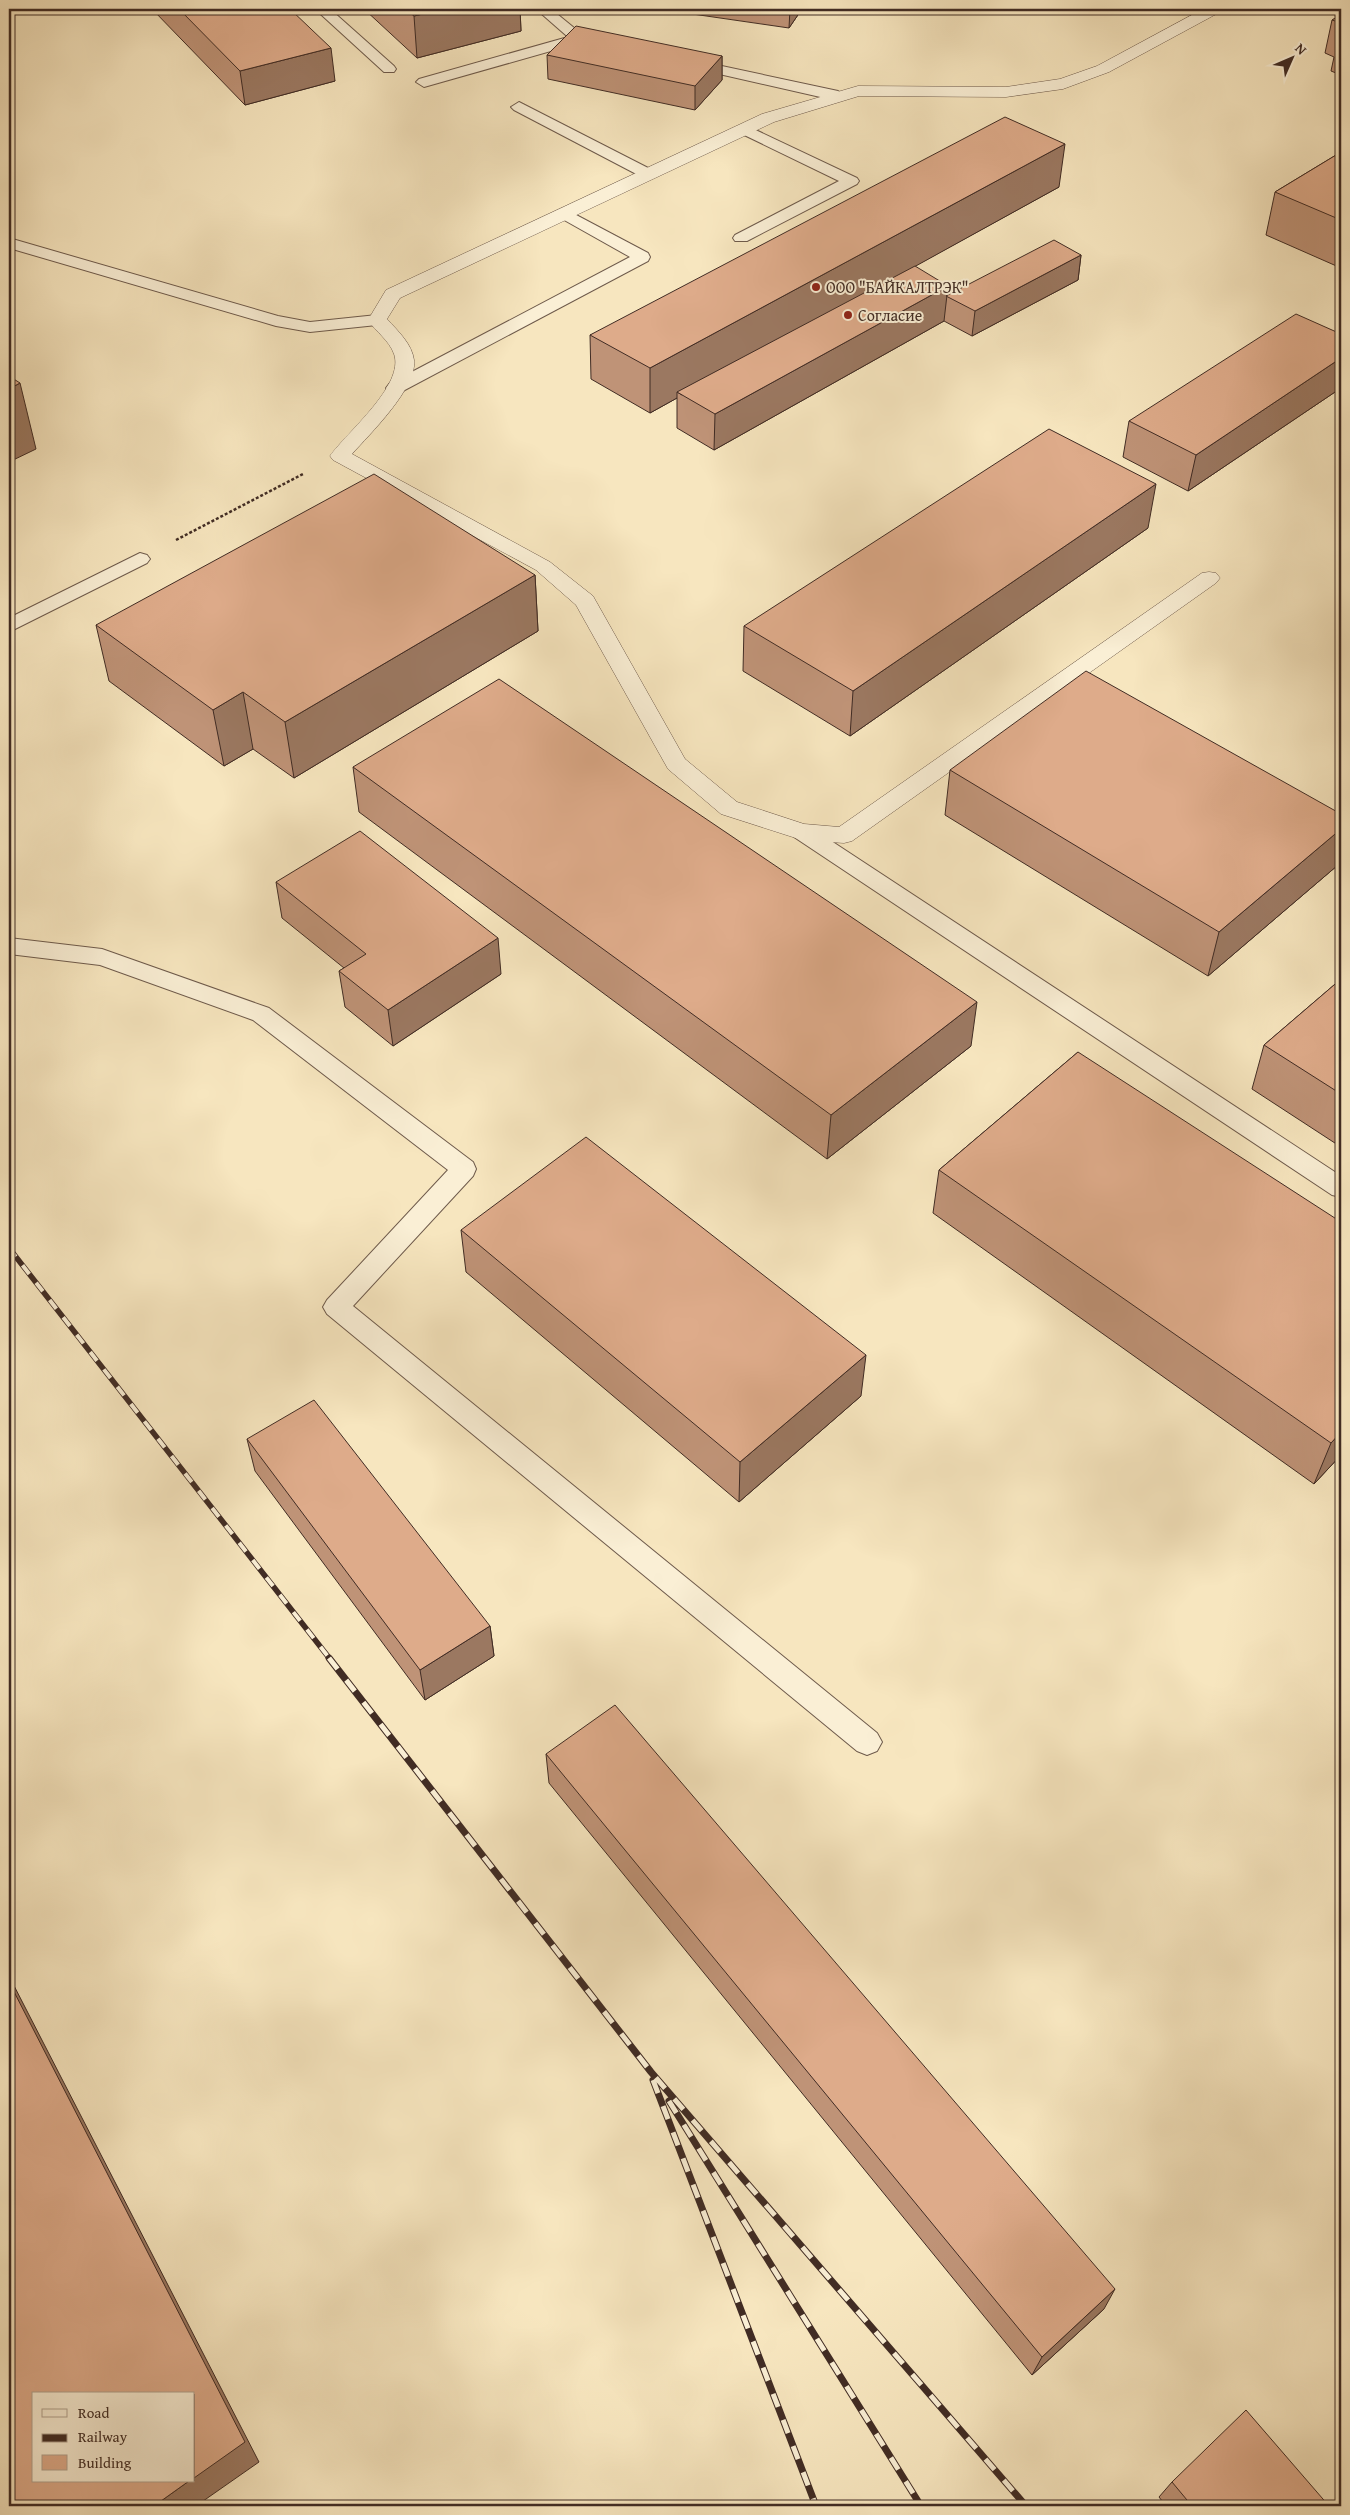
<svg xmlns="http://www.w3.org/2000/svg" width="1350" height="2515" font-family="'Gentium Book Plus',serif">
<style>
.lines{fill:none;stroke-linecap:round;stroke-linejoin:round}
.lane-casing{stroke:#6e5a4b;stroke-width:2}
.street-casing{stroke:#6e5a4b;stroke-width:1}
.path{stroke:#412c24;stroke-width:2.5;stroke-dasharray:3 2;stroke-linecap:butt}
.lane{fill:#faefd5;fill-rule:evenodd}
.street{fill:#faefd5;fill-rule:evenodd}
.rail-far1-casing{stroke:#412c24;stroke-width:5.5}
.rail-casing{stroke:#412c24;stroke-width:7}
.rail-far1{stroke:#faefd5;stroke-width:4;stroke-dasharray:11;stroke-linecap:butt}
.rail{stroke:#faefd5;stroke-width:5;stroke-dasharray:14;stroke-linecap:butt}
.wall{fill:#bf9377;stroke:#412c24}
.shaded-wall{fill:#9b7861;stroke:#412c24}
.building{fill:#deab8a;stroke:#412c24}
.poi-dot{fill:#8f2418;stroke:#faefd5;stroke-width:2}
.labels{text-anchor:middle;stroke-width:4;stroke-linejoin:round;paint-order:stroke}
.far-poi-label{font-size:16px;fill:#412c24;stroke:#faefd5;text-anchor:start}
</style>
<rect width="100%" height="100%" fill="#f7e6bf"/>
<filter id="stains"><feTurbulence type="fractalNoise" baseFrequency=".004" numOctaves="4"/><feColorMatrix values="0 0 0 0 .2 0 0 0 0 .09 0 0 0 0 .02 0 0 0 .5 -.17"/></filter>
<radialGradient id="worn" r=".72"><stop offset=".6" stop-color="#630" stop-opacity="0"/><stop offset="1" stop-color="#630" stop-opacity=".3"/></radialGradient>
<g class="lines">
<!-- lane casing -->
<g class="lane-casing">
<path id="lane" d="M315,9H330L394,66L396,69L394,72H384Z
M536,9H551L584,36L606,41L608,44L601,48L579,43L424,87L416,82L419,79L568,37Z
M689,59L838,91L846,96L838,101L684,66L682,63Z
M519,102L654,171L656,174L648,179L642,177L514,110L511,107Z
M743,124L857,178L859,181L857,184L747,241H735L733,238L735,235L839,181L738,132L735,129Z
M563,208L648,253L650,257L648,261L401,392H389L386,388L389,384L630,257L557,216L555,213Z
M9,238L278,316L310,322L377,315L383,316L386,320L383,324L377,325L310,332L276,326L9,248Z
M140,553L147,555L150,559L147,563L9,632V618Z
M802,825L810,827L1341,1176V1197L1332,1195L794,837L791,832L794,827Z
M9,938L102,949L269,1008L473,1162L476,1169L473,1176L353,1306L877,1733L882,1742L877,1751L867,1755L857,1751L327,1314L323,1307L327,1300L448,1170L253,1020L100,965L9,954Z"/>
</g>
<!-- street casing -->
<g class="street-casing">
<path id="street" d="M1203,9H1222L1220,12L1109,72L1063,89L1006,97L859,96L774,122L400,298L387,319C398,331 412,344 414,360C418,387 369,435 352,454L550,562L593,596L685,759L737,802L804,824L839,827L1202,573L1209,572L1216,573L1220,578L1216,583L852,841L844,843L802,840L721,814L668,769L576,605L536,570L333,460L330,456C347,432 405,385 394,354C389,340 376,332 368,320L386,290L762,114L858,86L1006,87L1060,79L1097,66Z"/>
</g>
<!-- path -->
<path class="path" d="M176,540L303,474"/>
<!-- lane -->
<use href="#lane" class="lane"/>
<!-- street -->
<use href="#street" class="street"/>
<!-- rail-far1 casing -->
<g class="rail-far1-casing">
<path id="rail-far1" d="M9,1248L330,1659"/>
</g>
<!-- rail casing -->
<g class="rail-casing">
<path id="rail" d="M329,1658L651,2072L1026,2506
M653,2080L816,2506
M669,2101L921,2506"/>
</g>
<!-- rail-far1 -->
<use href="#rail-far1" class="rail-far1"/>
<!-- rail -->
<use href="#rail" class="rail"/>
</g>
<!-- wall -->
<path class="wall" d="M152,9H290L335,81L245,105Z
M364,9H520L521,31L417,58Z
M665,9H802L789,28L665,10Z
M1341,15V75L1331,71L1334,57L1325,53L1332,20Z
M547,55L722,56V80L695,110L548,79Z
M1341,152V268L1266,235L1275,192Z
M1059,187L915,266L947,296L1081,255L1078,280L972,336L944,321L714,450L677,428V398L650,413L591,379L590,335Z
M1341,334V388L1188,491L1123,457L1129,421Z
M1148,528L850,736L743,671L744,626Z
M535,575L538,631L294,778L253,749L224,766L109,681L96,625Z
M353,767L971,1046L827,1159L359,812Z
M950,770L1341,814V855L1338,865L1208,976L945,815Z
M276,882L501,974L393,1046L345,1007L339,971L344,968L282,918Z
M1341,979V1147L1252,1089L1264,1045Z
M1078,1052L1341,1455L1314,1484L933,1213L939,1170Z
M461,1230L861,1396L739,1502L466,1272Z
M247,1439L490,1626L494,1656L425,1700L255,1471Z
M546,1754L1104,2309L1032,2375L549,1783Z
M1172,2482L1329,2506H1166L1159,2497Z"/>
<!-- shaded-wall -->
<path class="shaded-wall" d="M445,9H520L521,31L417,58L414,16Z
M790,9H802L789,28Z
M331,48L335,81L245,105L240,71Z
M722,56V80L695,110V86Z
M1065,144L1059,187L682,395L677,392V398L650,413V368Z
M1081,255L1078,280L972,336L975,311Z
M948,286L944,321L714,450L715,414Z
M1341,358V388L1188,491L1196,455Z
M20,383L36,449L9,462V389Z
M1156,484L1148,528L850,736L853,691Z
M535,575L538,631L294,778L285,722Z
M243,692L253,749L224,766L213,710Z
M1341,829V855L1338,865L1208,976L1219,932Z
M498,938L501,974L393,1046L388,1010Z
M977,1002L971,1046L827,1159L831,1115Z
M866,1355L861,1396L739,1502L740,1462Z
M1341,1432V1455L1314,1484L1331,1443Z
M490,1626L494,1656L425,1700L420,1670Z
M9,1976L259,2462L196,2506H154L189,2481H194V2478L9,1982Z
M1115,2289L1104,2309L1032,2375L1042,2357Z"/>
<!-- building -->
<path class="building" d="M179,9H290L331,48L240,71Z
M405,9H445L414,16Z
M1341,15V23L1332,20Z
M576,26L722,56L695,86L547,55Z
M1005,117L1065,144L650,368L590,335Z
M1341,152V220L1275,192Z
M1054,240L1081,255L975,311L946,296Z
M915,266L948,286L715,414L677,392Z
M1296,314L1341,334V358L1196,455L1129,421Z
M9,376L20,383L9,389Z
M1049,429L1156,484L853,691L744,626Z
M374,474L535,575L285,722L243,692L213,710L96,625Z
M1086,671L1341,814V829L1219,932L950,770Z
M499,679L977,1002L831,1115L353,767Z
M360,831L498,938L388,1010L339,971L366,954L276,882Z
M1341,979V1094L1264,1045Z
M1078,1052L1341,1222V1432L1331,1443L939,1170Z
M586,1137L866,1355L740,1462L461,1230Z
M314,1400L490,1626L420,1670L247,1439Z
M615,1705L1115,2289L1042,2357L546,1754Z
M9,1982L245,2442L194,2478V2394H34V2481H189L154,2506H9Z
M1246,2410L1329,2506H1192L1172,2482Z"/>
<!-- markers -->
<g class="poi-dot">
<circle cx="816" cy="287" r="5"/>
<circle cx="848" cy="315" r="5"/>
</g>
<g class="labels">
<!-- far-poi labels -->
<g class="far-poi-label">
<text x="826" y="293">ООО "БАЙКАЛТРЭК"</text>
<text x="858" y="321">Согласие</text>
</g>
</g>
<!-- margin -->
<rect width="1350" height="2515" fill="none" stroke="#f7e6bf" stroke-width="30"/>
<rect x="10" y="10" width="1330" height="2495" fill="none" stroke="#412c24" stroke-width="2.5"/>
<rect x="15" y="15" width="1320" height="2485" fill="none" stroke="#412c24"/>
<!-- legend -->
<rect x="32" y="2392" width="162" height="90" fill="#faefd5" stroke="#b0a18e"/>
<rect x="42" y="2409" width="25" height="8" fill="#faefd5" stroke="#b0a18e"/>
<text x="78" y="2418" font-size="15" fill="#412c24">Road</text>
<rect x="42" y="2434" width="25" height="8" fill="#412c24" stroke="#b0a18e"/>
<text x="78" y="2442" font-size="15" fill="#412c24">Railway</text>
<rect x="42" y="2455" width="25" height="15" fill="#deab8a" stroke="#b0a18e"/>
<text x="78" y="2468" font-size="15" fill="#412c24">Building</text>
<!-- north arrow -->
<g transform="translate(1292 58) rotate(45)" stroke="#faefd5" stroke-width="4" paint-order="stroke">
<path d="M0-4L9 19L0 12L-9 19Z" fill="#412c24"/>
<text y="-8" font-size="14" font-weight="bold" text-anchor="middle" fill="#412c24">N</text>
</g>
<rect width="100%" height="100%" filter="url(#stains)"/>
<rect width="100%" height="100%" fill="url(#worn)"/>
</svg>
